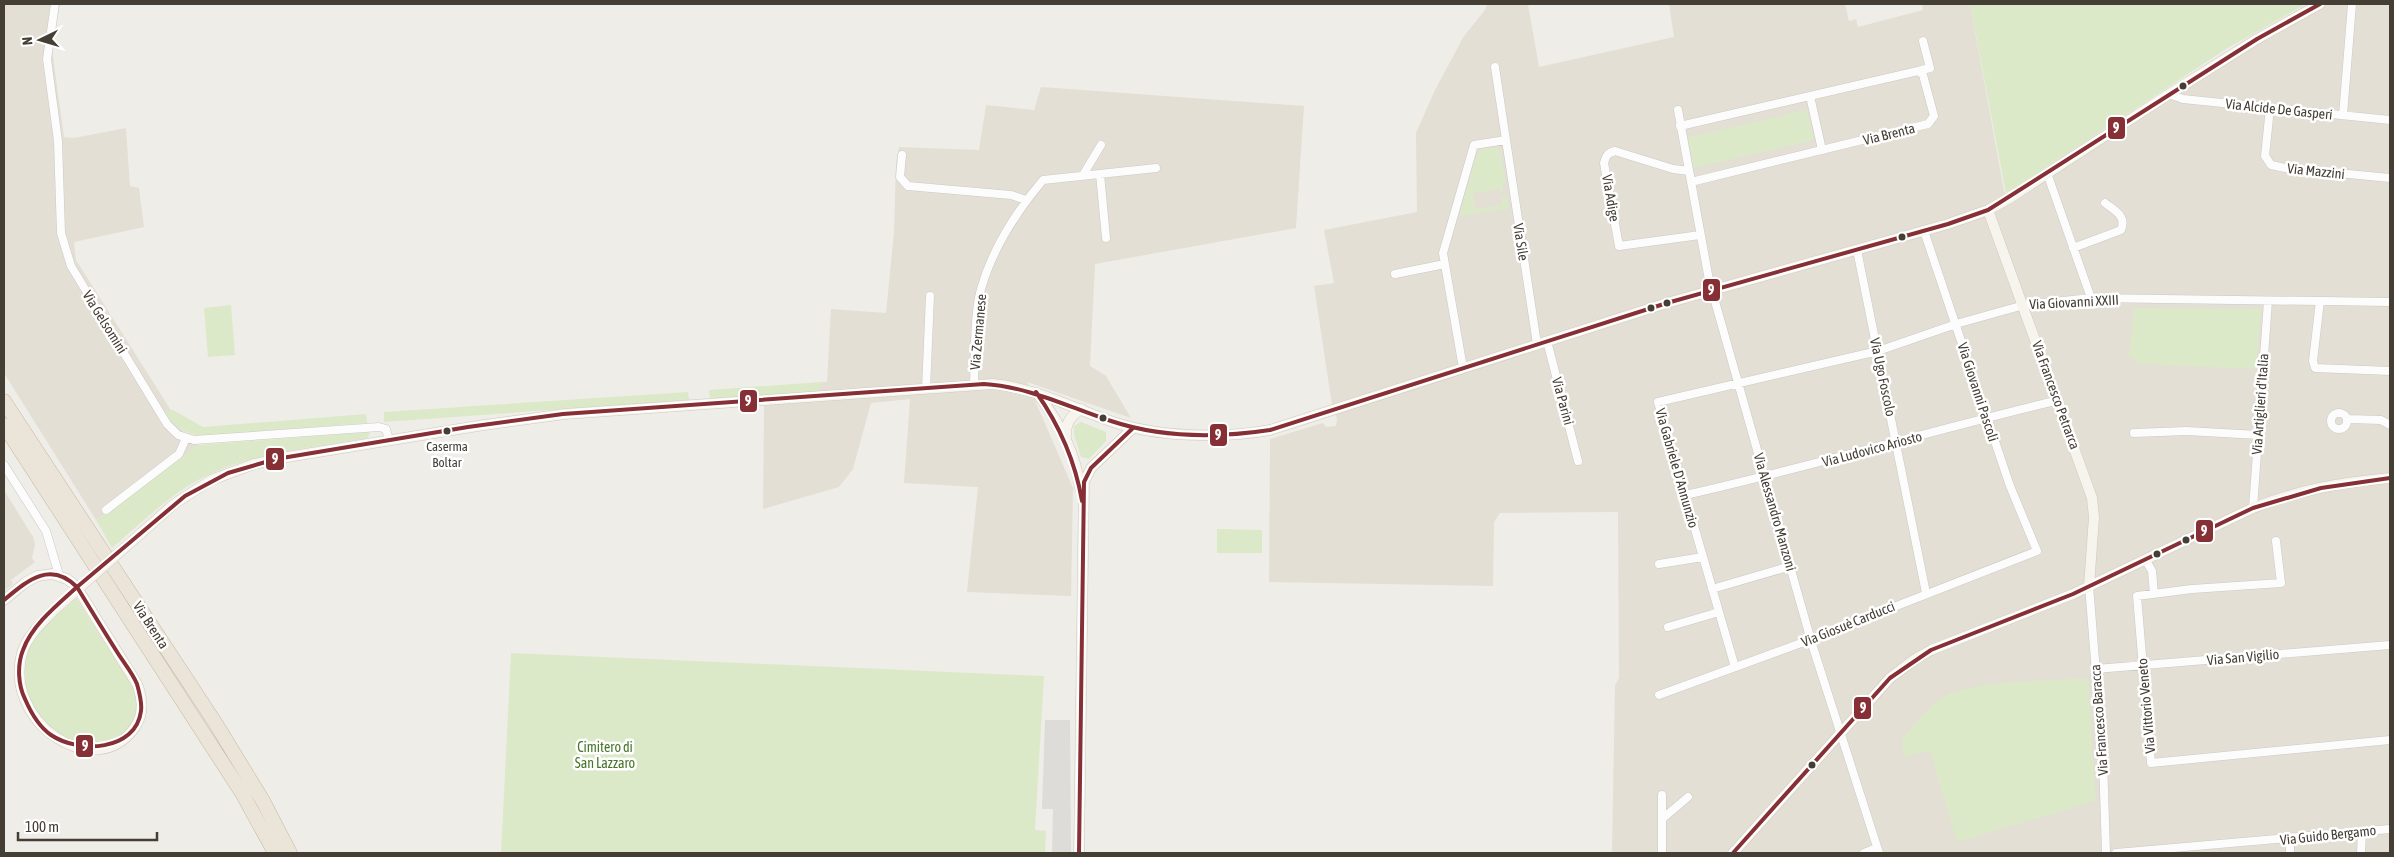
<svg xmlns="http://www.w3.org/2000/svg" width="2394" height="857" font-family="'Asap Condensed',sans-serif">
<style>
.residential{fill:#e3dfd5}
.green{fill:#dce9c8}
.parking{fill:#dedcd8}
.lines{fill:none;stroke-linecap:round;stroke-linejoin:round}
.street-casing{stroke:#cbc9c4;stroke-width:9}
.secondary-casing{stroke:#cecabf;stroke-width:11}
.highway-casing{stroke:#c6b9a4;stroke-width:15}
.street{stroke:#fdfcfc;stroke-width:8}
.secondary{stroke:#f6f4ed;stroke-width:10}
.highway{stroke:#ebe4d8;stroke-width:14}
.secondary-bridge-casing{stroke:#cecabf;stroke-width:11;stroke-linecap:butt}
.secondary-bridge{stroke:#f6f4ed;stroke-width:10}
.bus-1-casing{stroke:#fff;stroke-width:8}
.bus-1{stroke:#863036;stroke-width:4}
.bus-dot{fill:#443e35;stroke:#fff;stroke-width:2}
.labels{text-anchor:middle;stroke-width:5;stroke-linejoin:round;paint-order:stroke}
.bus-label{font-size:13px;fill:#443e35;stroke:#fff}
.street-label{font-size:14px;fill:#443e35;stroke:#fff}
.park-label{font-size:14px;fill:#477529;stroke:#fff}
.line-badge{stroke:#fff;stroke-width:2}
.badge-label{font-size:14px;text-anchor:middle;font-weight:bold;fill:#fff}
</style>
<rect width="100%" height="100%" fill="#efede8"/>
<!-- residential -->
<path class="residential" d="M4,4H60L52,49L64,137L74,138L126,128L130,186L139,188L144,227L74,242L76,260L172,412L165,411L185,433L193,435L198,447L96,520L4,373Z
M1487,4H1528L1539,67L1674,37L1669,4H1845L1849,21L1856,19L1858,27L1923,10L1922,4H1970L2004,191L2011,201L2207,73L2327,4H2390V853H1612L1615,685L1619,678L1618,512L1500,513L1494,522L1493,586L1269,582L1270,439L1323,423L1326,427L1336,426L1337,419L1332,405L1314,286L1334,283L1324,230L1417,212L1416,133L1435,90L1464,36L1485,10Z
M1041,87L1304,106L1296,228L1095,264L1090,366L1106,376L1131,418L1027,382L1073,488L1071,596L967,592L978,487L904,483L910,399L871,403L853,469L839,487L763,509L764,406L817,392L822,382H827L831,309L886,313L894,232L896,163L899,147L979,150L986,105L1034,110Z
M4,490L33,537L35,545L32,558L35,562L11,580L13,584L4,591Z"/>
<!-- green -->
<path class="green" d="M1970,4H2306L2226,49L2006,194Z
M1807,110L1814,140L1694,168L1688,137Z
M1499,147L1506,182L1502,183L1503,191L1500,192V189L1473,193L1475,209L1502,205L1501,197L1507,196L1509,209L1459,216L1477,154L1480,149Z
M231,305L235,355L208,357L204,308Z
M2134,308L2261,309L2256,369L2140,364L2129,356Z
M822,382L818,392L710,399L709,390Z
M688,392L689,400L384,422V412Z
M173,410L203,427L366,414L367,423L203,436C184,434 174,427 164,411Z
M1081,422L1106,432V441L1089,459L1081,457L1074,435V426Z
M368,432L370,433L368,438C312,448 253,452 202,478C169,495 140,524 112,548L96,520L197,445Z
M1217,529L1262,530V553H1217Z
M76,598L132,685C161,760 35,763 26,685C24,670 25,654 33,641C43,624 62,611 76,598Z
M511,653L1044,676L1035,830L1046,831L1045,853H501Z
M2088,678L2096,801L1957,842L1930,751L1905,757L1901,741C1908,730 1933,702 1943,697C1974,680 2052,681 2088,678Z"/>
<!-- parking -->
<path class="parking" d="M1045,720H1070L1071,853H1052L1053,809H1042Z"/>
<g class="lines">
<!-- street casing -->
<g class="street-casing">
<path id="street" d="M55,4L47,59L58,141L61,233L71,266L167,424L178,435L194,440L379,427L386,429L389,440
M1495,67L1506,140
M1918,71L1930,68L1923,41
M2169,94L2183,99L2390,120
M1810,96L1822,150
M2270,108L2265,156L2271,165L2285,168L2390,178
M1678,110L1709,280L1812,644L1879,853
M2343,115L2352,4
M1680,126L1918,71L1923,75L1934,116L1928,124L1691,182
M902,155L900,177L908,186L1011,195L1026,200
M1689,171L1673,169L1615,151C1607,153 1606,156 1604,163L1619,246L1700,235
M2047,173L2091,298
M1100,174L1106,238
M1083,175L1101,145
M2073,248L2121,230C2127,216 2115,211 2105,203
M1857,250L1926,593
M1395,274L1445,264
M2320,301L2313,361L2315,368L2390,371
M1547,341L1578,461
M1463,368L1443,253L1474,145L1506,140L1537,344
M974,385C975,358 974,313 981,289C992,250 1017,211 1043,180L1156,168
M926,389L930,296
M2331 421a8 8 0 1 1 16 0a8 8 0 1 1-16 0Z
M2348,419L2381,420L2390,425
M2134,433L2187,431L2258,435
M4,465L46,531L59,575
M1685,495C1810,467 1933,430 2059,400
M2253,508L2268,301
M106,510L179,454L186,438
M2276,541L2281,583L2192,589L2137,596L2151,763L2390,740
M2145,559L2152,571L2154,594
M1659,564L1703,557
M2089,586L2103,759L2106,853
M1712,589L1791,566
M1668,627L1719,612
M1735,667L1658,402L1878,351L1956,324L2024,305L2091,298L2390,302
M2096,669L2390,645
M1659,695L1812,639L2037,551L2010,486L1924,231
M1662,819L1688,797
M1662,853V795
M1864,853L1877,848
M2116,853L2390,829
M2290,853V839
M2361,853L2362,831"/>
</g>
<!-- secondary casing -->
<g class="secondary-casing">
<path id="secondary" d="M1988,210L2092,498L2094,517L2089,586
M1037,393C1058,420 1076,453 1080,488
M1066,439C1065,425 1069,416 1082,409
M139,535L174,504L211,480L254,464L287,457L484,425L565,414L993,384C1034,388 1071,407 1110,421C1156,437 1221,439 1270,430L1667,303L1948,224L1988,210L2010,198L2169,94L2257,39L2320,4
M4,600L26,582L37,576L52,574L67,579L76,586L137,684C143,699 144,714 135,727C95,785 0,721 23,650C29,634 42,623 53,611
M1079,853L1084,482L1091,468L1133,428
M1733,853L1890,678L1915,659L1931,650L2073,594L2253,508C2302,489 2339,483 2390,478"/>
</g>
<!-- highway casing -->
<g class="highway-casing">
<path id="highway" d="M4,401L216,724L263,801L290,853
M4,425L242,793L275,853"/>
</g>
<!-- street -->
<use href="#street" class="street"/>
<!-- secondary -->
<use href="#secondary" class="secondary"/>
<!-- highway -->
<use href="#highway" class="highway"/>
<!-- secondary-bridge casing -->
<g class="secondary-bridge-casing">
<path id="secondary-bridge" d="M53,611L139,535"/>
</g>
<!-- secondary-bridge -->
<use href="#secondary-bridge" class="secondary-bridge"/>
<!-- bus-1 casing -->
<g class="bus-1-casing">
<path id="bus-1" d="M1036,392C1060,426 1075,460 1082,501
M77,587C91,610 105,633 119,655C125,664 133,674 137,684C139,691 142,704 141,711C136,751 79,754 51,735C38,726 31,713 25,699C18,685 17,665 23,650C32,625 57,605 77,587Z
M77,587L185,496L228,473L276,459L468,427L563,414L984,384C1030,387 1068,407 1111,421C1162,438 1217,438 1270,430L1667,303L1948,224L1988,210L2257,39L2320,4
M4,600C27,581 50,560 77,587
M1079,853L1084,482L1091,468L1133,428
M1733,853L1890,678L1931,650L2073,594L2253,508L2321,488L2390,478"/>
</g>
<!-- bus-1 -->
<use href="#bus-1" class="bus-1"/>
</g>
<!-- markers -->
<g class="bus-dot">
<circle cx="2183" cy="86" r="4.5"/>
<circle cx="1902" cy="237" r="4.5"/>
<circle cx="1667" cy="303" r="4.5"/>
<circle cx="1651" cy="308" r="4.5"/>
<circle cx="1103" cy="418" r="4.5"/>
<circle cx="447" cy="431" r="4.5"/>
<circle cx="2186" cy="540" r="4.5"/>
<circle cx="2157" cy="554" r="4.5"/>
<circle cx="1812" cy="765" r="4.5"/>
</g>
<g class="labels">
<!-- bus labels -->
<g class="bus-label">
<text x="447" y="451">Caserma<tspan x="447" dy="16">Boltar</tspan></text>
</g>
<!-- street labels -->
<g class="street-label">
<text transform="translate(2279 109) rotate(6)" y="5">Via Alcide De Gasperi</text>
<text transform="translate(1889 134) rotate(-14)" y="5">Via Brenta</text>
<text transform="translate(2316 171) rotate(6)" y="5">Via Mazzini</text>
<text transform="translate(1611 198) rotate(80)" y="5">Via Adige</text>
<text transform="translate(1521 242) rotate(81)" y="5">Via Sile</text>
<text transform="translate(2074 302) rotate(-3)" y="5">Via Giovanni XXIII</text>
<text transform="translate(105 322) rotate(58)" y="5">Via Gelsomini</text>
<text transform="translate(978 332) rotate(-85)" y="5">Via Zermanese</text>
<text transform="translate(1883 377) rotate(78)" y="5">Via Ugo Foscolo</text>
<text transform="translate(1978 392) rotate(72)" y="5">Via Giovanni Pascoli</text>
<text transform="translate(2056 395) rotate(70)" y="5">Via Francesco Petrarca</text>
<text transform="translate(1563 401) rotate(75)" y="5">Via Parini</text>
<text transform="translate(2260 404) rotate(-86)" y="5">Via Artiglieri d'Italia</text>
<text transform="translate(1872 449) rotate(-15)" y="5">Via Ludovico Ariosto</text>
<text transform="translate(1677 468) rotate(74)" y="5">Via Gabriele D'Annunzio</text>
<text transform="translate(1775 512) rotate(74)" y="5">Via Alessandro Manzoni</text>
<text transform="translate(1848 624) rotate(-22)" y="5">Via Giosuè Carducci</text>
<text transform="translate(151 625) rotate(57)" y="5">Via Brenta</text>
<text transform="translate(2243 657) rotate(-5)" y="5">Via San Vigilio</text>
<text transform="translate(2146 706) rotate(-95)" y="5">Via Vittorio Veneto</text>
<text transform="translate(2099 720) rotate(-94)" y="5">Via Francesco Baracca</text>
<text transform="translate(2328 835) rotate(-6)" y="5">Via Guido Bergamo</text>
</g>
<!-- park labels -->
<g class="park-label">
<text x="605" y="752">Cimitero di<tspan x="605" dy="16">San Lazzaro</tspan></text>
</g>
</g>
<g class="line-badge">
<rect x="2107" y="116" width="19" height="24" rx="5" fill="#863036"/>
<rect x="1702" y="278" width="19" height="24" rx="5" fill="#863036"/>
<rect x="739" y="389" width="19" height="24" rx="5" fill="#863036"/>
<rect x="1209" y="423" width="19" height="24" rx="5" fill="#863036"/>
<rect x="265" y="447" width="20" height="24" rx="5" fill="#863036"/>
<rect x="2195" y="519" width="19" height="24" rx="5" fill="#863036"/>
<rect x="1853" y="696" width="19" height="24" rx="5" fill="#863036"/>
<rect x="75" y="734" width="19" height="24" rx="5" fill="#863036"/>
</g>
<g class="badge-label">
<text x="2116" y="133">9</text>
<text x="1711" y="295">9</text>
<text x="748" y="406">9</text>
<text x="1218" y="440">9</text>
<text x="275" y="464">9</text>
<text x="2204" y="536">9</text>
<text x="1863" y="713">9</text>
<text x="85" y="751">9</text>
</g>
<!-- border -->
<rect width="2394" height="857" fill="none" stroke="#443e35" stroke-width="10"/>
<!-- north arrow -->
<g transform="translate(40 40) rotate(265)" stroke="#ffffff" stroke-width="4" paint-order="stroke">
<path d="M0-4L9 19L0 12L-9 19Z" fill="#443e35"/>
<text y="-8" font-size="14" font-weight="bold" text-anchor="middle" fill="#443e35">N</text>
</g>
<!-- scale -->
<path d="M18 832v8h139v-8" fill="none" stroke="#443e35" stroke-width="2.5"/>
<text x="25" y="832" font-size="15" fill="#443e35" stroke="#ffffff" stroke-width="4" paint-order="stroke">100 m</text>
</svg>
